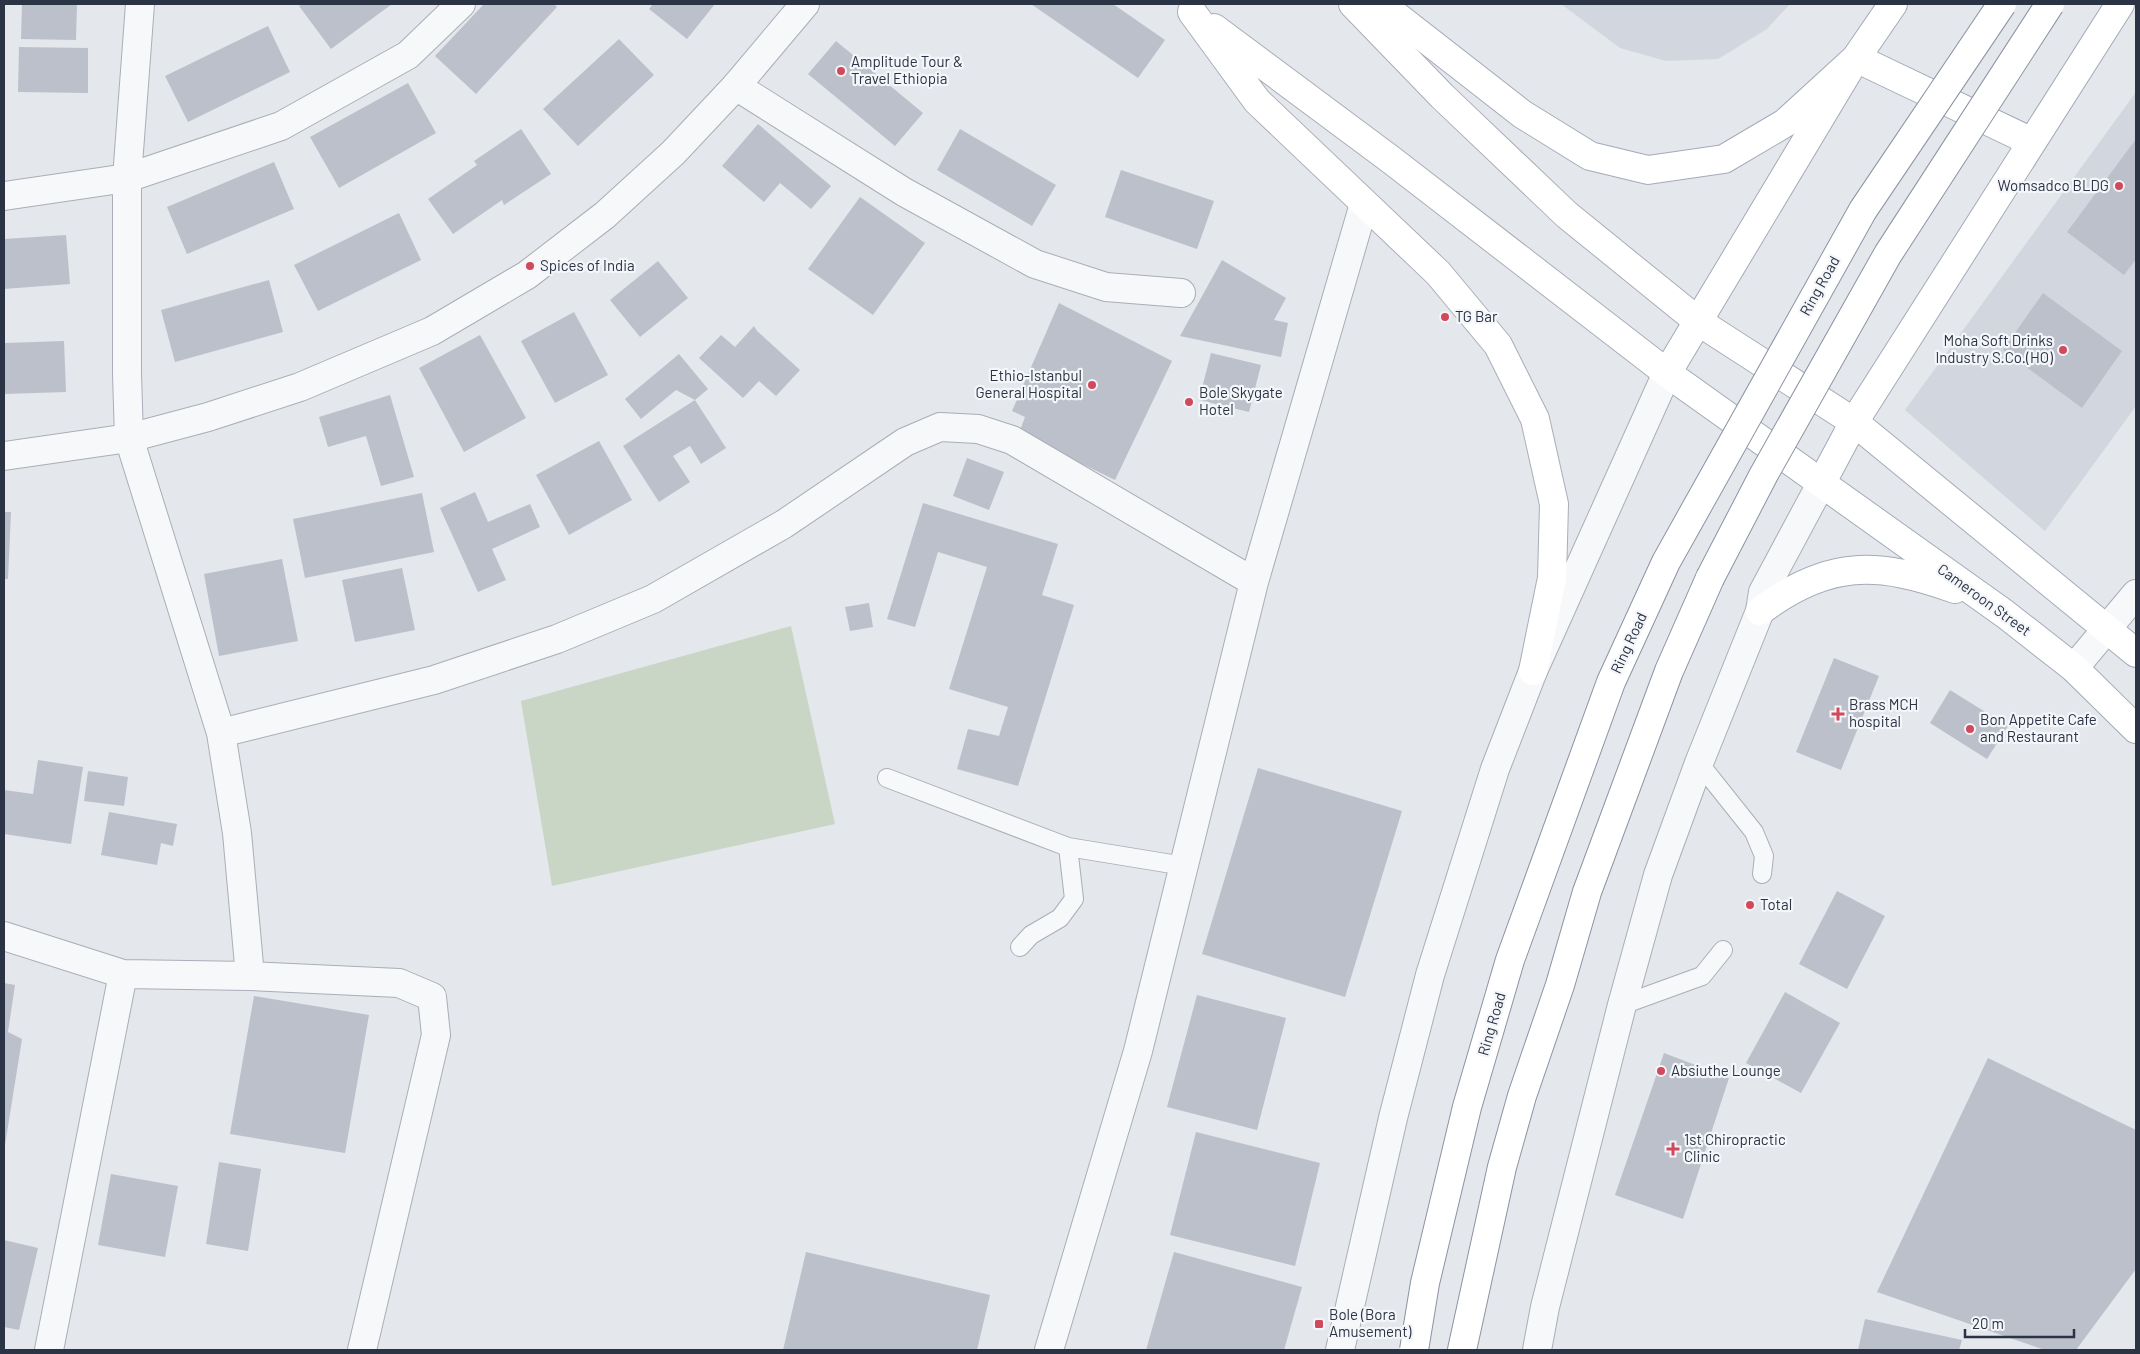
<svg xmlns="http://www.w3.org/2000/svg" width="2140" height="1354" font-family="Barlow,sans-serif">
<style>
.built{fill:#d2d6de}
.green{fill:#c9d6c5}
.building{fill:#bbc0ca}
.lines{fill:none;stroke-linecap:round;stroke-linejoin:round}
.service-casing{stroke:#a9aeb7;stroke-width:20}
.minor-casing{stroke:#a9aeb7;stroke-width:30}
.tertiary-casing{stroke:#a9aeb7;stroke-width:30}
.secondary-casing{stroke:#a9aeb7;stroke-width:30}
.primary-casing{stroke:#a3abb8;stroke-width:30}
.trunk-casing{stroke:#8b94a3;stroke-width:30}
.service{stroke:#f7f8fa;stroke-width:18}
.minor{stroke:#f7f8fa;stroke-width:28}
.tertiary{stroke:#f7f8fa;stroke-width:28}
.secondary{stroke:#fff;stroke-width:28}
.primary{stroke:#fff;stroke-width:28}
.trunk{stroke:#fff;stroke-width:28}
.trunk-bridge-casing{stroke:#8b94a3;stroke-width:30;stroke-linecap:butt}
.trunk-bridge{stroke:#fff;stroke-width:28}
.poi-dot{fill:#d1495b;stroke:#f4f6f9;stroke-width:2}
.labels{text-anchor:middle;stroke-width:4.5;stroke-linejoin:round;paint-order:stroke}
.poi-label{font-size:15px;fill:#2b3445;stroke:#f4f6f9;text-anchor:start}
.street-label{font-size:15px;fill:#2b3445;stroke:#f4f6f9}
</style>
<rect width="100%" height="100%" fill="#e4e7ec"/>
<!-- built -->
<path class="built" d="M1561,4H1790L1767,29L1718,59L1666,61L1620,48Z
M2136,92V406L2045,531L1905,410Z"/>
<!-- green -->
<path class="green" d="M791,626L835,824L552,886L521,701Z"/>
<!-- building -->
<path class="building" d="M22,4H77L76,40L21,39Z
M302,4H392L331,49L299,6Z
M484,4H554L557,7L476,94L435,56Z
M653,4H715L687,39L649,9Z
M1031,4H1113L1165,40L1138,78Z
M268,26L290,72L188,122L165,76Z
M619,39L654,75L578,146L543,109Z
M836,41L923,113L895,146L808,74Z
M19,47L88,48V93L18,92Z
M408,83L436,133L339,188L310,137Z
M758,124L831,186L811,209L780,183L764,202L722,166Z
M521,129L551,174L504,205L502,200L453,234L428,199L477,165L474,161Z
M960,129L1056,185L1032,226L937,170Z
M2136,139V259L2124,275L2067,232Z
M274,162L294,209L187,254L167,207Z
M1121,170L1214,201L1197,249L1105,217Z
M860,197L925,243L873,315L808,269Z
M399,213L421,260L318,311L294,265Z
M66,235L70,284L4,289V239Z
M1222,260L1286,298L1274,320L1288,323L1281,357L1180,336Z
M658,261L688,298L640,337L610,300Z
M269,280L283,332L175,362L161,310Z
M2043,293L2122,351L2082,408L2003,350Z
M1059,303L1172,361L1115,480L1019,433L1025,417L1012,411Z
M574,312L608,375L555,403L521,341Z
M754,326L757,331L800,370L776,396L759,381L743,398L699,358L721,335L735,347Z
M480,335L526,418L464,452L419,368Z
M64,341L66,392L4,394V343Z
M1211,353L1261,365L1249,412L1199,400Z
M679,354L708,389L695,400L676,390L641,419L625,399Z
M390,395L414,477L381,486L366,436L328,447L319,417Z
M695,400L726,448L701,464L690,446L673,456L690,482L659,502L623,446Z
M599,441L632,500L569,535L536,475Z
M967,458L1004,472L989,510L953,496Z
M475,492L488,522L530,504L540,527L492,549L506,580L478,592L440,508Z
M422,493L434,552L305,578L293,519Z
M923,503L1058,544L1042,595L1074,605L1018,786L957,769L968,729L999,736L1008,707L949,689L987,567L938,552L915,627L887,619Z
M4,512H11L8,579H4Z
M282,559L298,641L219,656L204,574Z
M402,568L415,630L355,642L342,580Z
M869,603L873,627L850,631L845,607Z
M1834,658L1879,676L1841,770L1796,752Z
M1950,690L2008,726L1987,759L1930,723Z
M38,760L83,767L71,844L4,834V790L33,794Z
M1258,768L1402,811L1345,997L1202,954Z
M88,771L128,777L124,806L84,801Z
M109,812L177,824L173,846L161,843L157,865L101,855Z
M1837,891L1885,916L1847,989L1799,964Z
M4,983L15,985L8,1032L22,1039L5,1145Z
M1785,992L1840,1023L1801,1093L1746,1063Z
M1197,995L1286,1018L1257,1130L1167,1107Z
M254,996L369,1015L345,1153L230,1134Z
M1664,1053L1729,1078L1683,1219L1615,1195Z
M1988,1058L2136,1130V1269L2076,1350H2045L1877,1292Z
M1196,1132L1320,1163L1295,1266L1170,1235Z
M219,1162L261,1169L248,1251L206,1244Z
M111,1174L178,1186L165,1257L98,1245Z
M4,1240L38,1248L19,1330L4,1327Z
M806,1252L990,1295L977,1350H783Z
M1174,1252L1302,1287L1284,1350H1146Z
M1865,1319L1962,1340L1959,1350H1858Z"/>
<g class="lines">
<!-- service casing -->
<g class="service-casing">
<path id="service" d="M1699,763L1754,832L1764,856L1762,874
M887,778L1068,847L1184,866
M1020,947L1031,935L1060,918L1074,899L1068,847
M1622,1005L1702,976L1723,950"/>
</g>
<!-- minor casing -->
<g class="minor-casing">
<path id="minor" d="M140,4L127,178V374L129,438L221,733L237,833L250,976
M736,86L904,192L1035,264L1106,287L1181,293
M4,196L127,178L281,126L408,55L461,4
M2074,668L2136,594
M221,733L434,680L557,639L653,599L784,524L905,442L940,427L978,429L1012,440L1254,582
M4,936L123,974L250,976L399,983L432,997L436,1035L362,1350
M49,1350L123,974
M1049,1350L1138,1051L1254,582L1364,204"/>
</g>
<!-- tertiary casing -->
<g class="tertiary-casing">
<path id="tertiary" d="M4,456L129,438L208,417L300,387L432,331L527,275L605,215L673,153L736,86L805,4
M1340,1350L1393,1118L1430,975L1495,769L1533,671L1667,373
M1537,1350L1545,1307L1622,1005L1658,875L1699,763L1760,611L1763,592L1822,482"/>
</g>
<!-- secondary casing -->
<g class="secondary-casing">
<path id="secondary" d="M1353,4L1442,96L1567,215L1699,322
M1192,12L1257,101L1438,273L1498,345L1535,419L1554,504L1552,578L1533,671
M1214,28L1390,159L1667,373"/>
</g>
<!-- primary casing -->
<g class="primary-casing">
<path id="primary" d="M1381,4L1522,114L1590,156L1648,170L1724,159L1785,123L1856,58L2032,142
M1893,4L1856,58L1667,373L2005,614L2074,668L2136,729
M1699,322L1854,422L2136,653
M1822,482L1854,422L2120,4
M1760,611C1828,560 1877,561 1955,589"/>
</g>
<!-- trunk casing -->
<g class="trunk-casing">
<path id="trunk" d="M1462,1350L1502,1167L1522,1096L1560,985L1587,892L1669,671L1710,578"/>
</g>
<!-- service -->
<use href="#service" class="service"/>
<!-- minor -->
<use href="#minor" class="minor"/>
<!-- tertiary -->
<use href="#tertiary" class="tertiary"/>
<!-- secondary -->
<use href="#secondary" class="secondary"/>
<!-- primary -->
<use href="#primary" class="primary"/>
<!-- trunk -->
<use href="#trunk" class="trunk"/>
<!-- trunk-bridge casing -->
<g class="trunk-bridge-casing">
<path id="trunk-bridge" d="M1710,578L1764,474L1888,254L2050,4
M1414,1350L1425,1283L1467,1107L1510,960L1611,682L1666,562L1863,210L2002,4"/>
</g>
<!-- trunk-bridge -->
<use href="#trunk-bridge" class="trunk-bridge"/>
</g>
<!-- markers -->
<g class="poi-dot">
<circle cx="841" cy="71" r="5"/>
<circle cx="2119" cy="186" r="5"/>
<circle cx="530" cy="266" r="5"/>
<circle cx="1445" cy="317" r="5"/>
<circle cx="2063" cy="350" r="5"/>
<circle cx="1092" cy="385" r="5"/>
<circle cx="1189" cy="402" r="5"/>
<path d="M1835.5 706.5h5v5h5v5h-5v5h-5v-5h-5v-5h5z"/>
<circle cx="1970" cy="729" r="5"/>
<circle cx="1750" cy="905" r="5"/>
<circle cx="1661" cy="1071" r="5"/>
<path d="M1670.5 1141.5h5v5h5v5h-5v5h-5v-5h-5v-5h5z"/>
<rect x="1314" y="1319" width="10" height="10" rx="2.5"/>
</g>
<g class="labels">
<!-- poi labels -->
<g class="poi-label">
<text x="851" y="67">Amplitude Tour &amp;<tspan x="851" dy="17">Travel Ethiopia</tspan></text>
<text x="2109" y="191" text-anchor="end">Womsadco BLDG</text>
<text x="540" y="271">Spices of India</text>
<text x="1455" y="322">TG Bar</text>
<text x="2053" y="346" text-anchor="end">Moha Soft Drinks<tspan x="2053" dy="17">Industry S.Co.(HO)</tspan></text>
<text x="1082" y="381" text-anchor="end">Ethio-Istanbul<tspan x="1082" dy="17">General Hospital</tspan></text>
<text x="1199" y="398">Bole Skygate<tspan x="1199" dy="17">Hotel</tspan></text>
<text x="1849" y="710">Brass MCH<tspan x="1849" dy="17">hospital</tspan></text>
<text x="1980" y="725">Bon Appetite Cafe<tspan x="1980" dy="17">and Restaurant</tspan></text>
<text x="1760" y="910">Total</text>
<text x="1671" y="1076">Absiuthe Lounge</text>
<text x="1684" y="1145">1st Chiropractic<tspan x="1684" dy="17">Clinic</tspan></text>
<text x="1329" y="1320">Bole (Bora<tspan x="1329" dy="17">Amusement)</tspan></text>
</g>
<!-- street labels -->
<g class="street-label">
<text transform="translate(1820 286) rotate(-61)" y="5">Ring Road</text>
<text transform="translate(1984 600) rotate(36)" y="5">Cameroon Street</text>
<text transform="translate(1629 643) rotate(-65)" y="5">Ring Road</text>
<text transform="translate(1492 1024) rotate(-74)" y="5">Ring Road</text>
</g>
</g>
<!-- border -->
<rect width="2140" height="1354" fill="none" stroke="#2b3445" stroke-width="10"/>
<!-- scale -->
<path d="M1965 1329v8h109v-8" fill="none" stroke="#2b3445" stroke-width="2.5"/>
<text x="1972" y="1329" font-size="15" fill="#2b3445" stroke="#f4f6f9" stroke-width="4" paint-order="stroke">20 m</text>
</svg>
